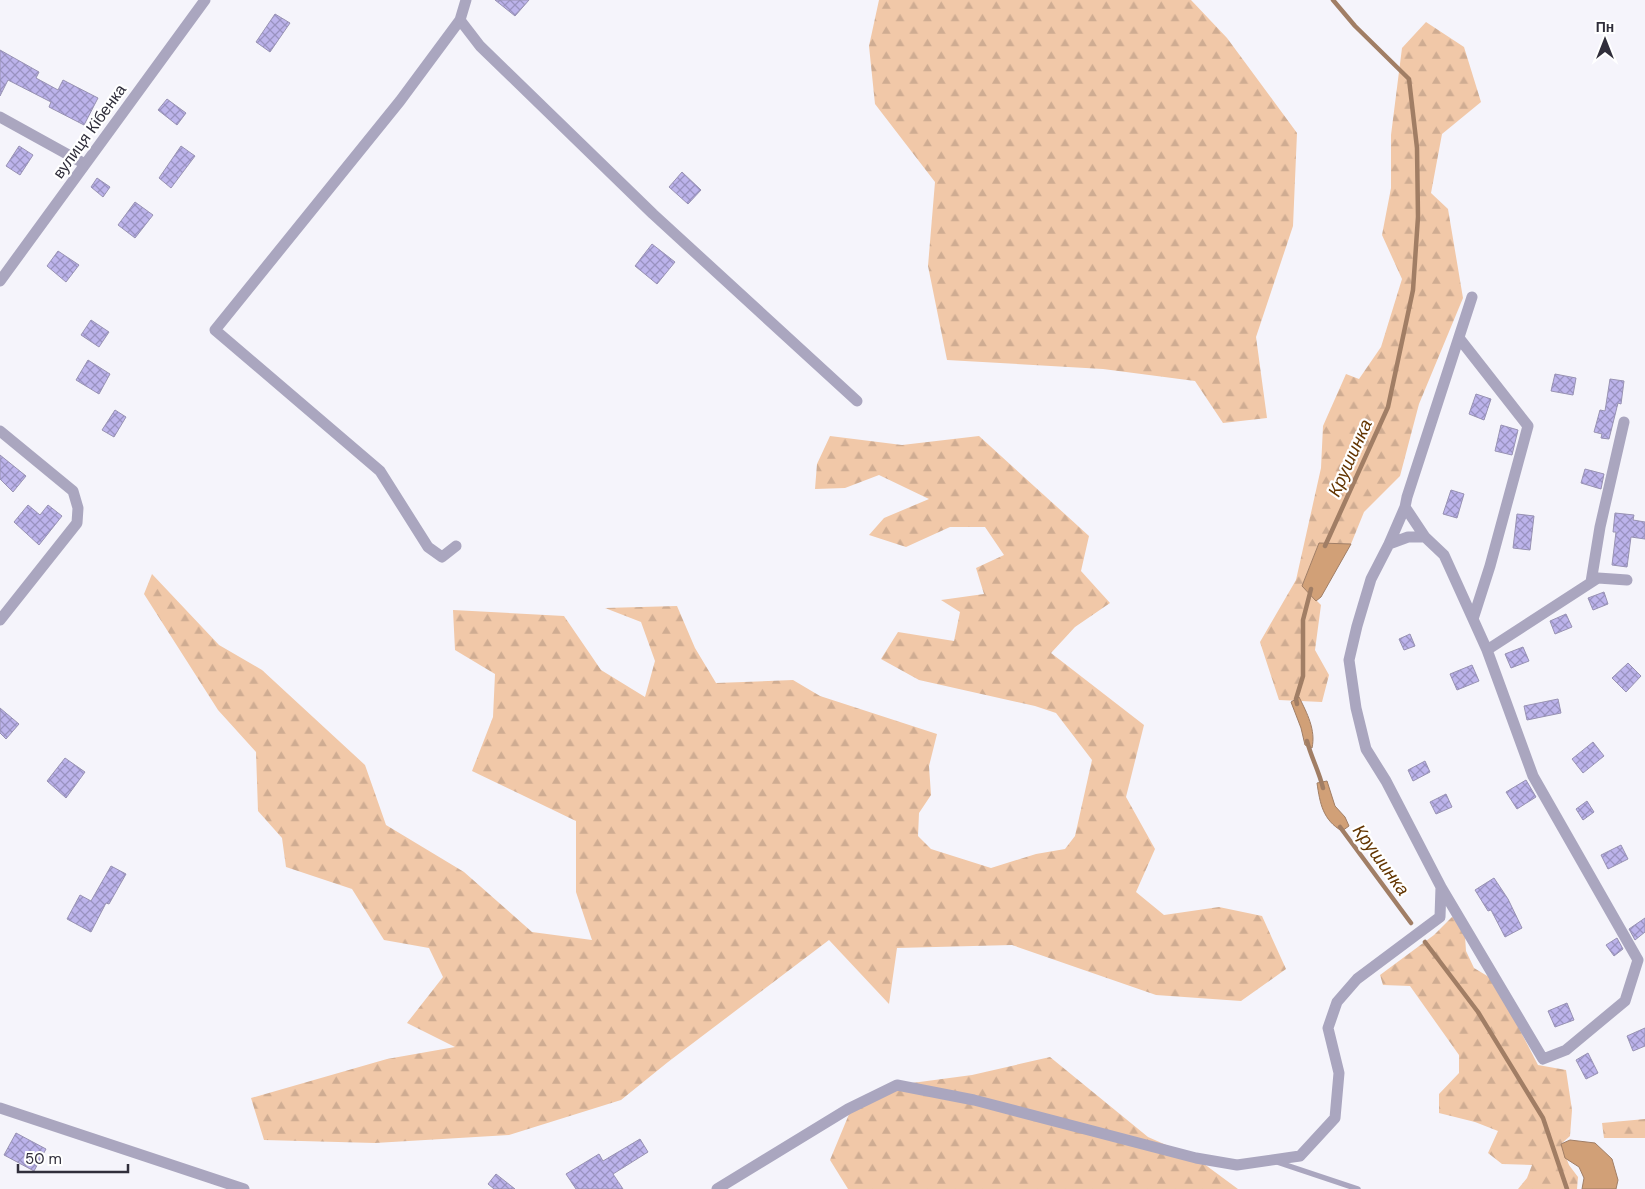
<svg xmlns="http://www.w3.org/2000/svg" width="1645" height="1189" font-family="'DM Sans',sans-serif">
<style>
.forest{fill:url(#forest-firs)}
.water{fill:#d1a077;stroke:#a17e65}
.lines{fill:none;stroke-linecap:round;stroke-linejoin:round}
.stream{stroke:#a17e65;stroke-width:4.5}
.building{fill:url(#building-cross-hatch);stroke:#9892b3}
.service{stroke:#aaa6bf;stroke-width:5.5}
.minor{stroke:#aaa6bf;stroke-width:11}
.labels{text-anchor:middle;stroke-width:4.5;stroke-linejoin:round;paint-order:stroke}
.street-label{font-size:16px;fill:#302e3b;stroke:#fff}
.water-label{font-size:18px;font-style:italic;fill:#633501;stroke:#fff}
</style>
<defs>
<pattern id="forest-firs" width="22" height="20" patternUnits="userSpaceOnUse" patternTransform="scale(1.25)"><rect width="22" height="20" fill="#f1c8a8"/><path d="M5 1l3.5 6h-7zM16 11l3.5 6h-7z" fill="#cfac92"/></pattern>
<pattern id="building-cross-hatch" width="8" height="8" patternUnits="userSpaceOnUse" patternTransform="scale(1.25)"><rect width="8" height="8" fill="#bcb3eb"/><path d="M0 0l8 8M0 8l8-8" fill="none" stroke="#9992c0"/></pattern>
</defs>
<rect width="100%" height="100%" fill="#f5f4fb"/>
<!-- forest -->
<path class="forest" d="M879,0H1191L1227,38L1297,133L1293,226L1256,337L1267,418L1223,423L1195,381L1103,369L947,360L928,266L935,182L875,104L869,46Z
M1426,22L1464,47L1481,102L1442,134L1431,193L1448,209L1463,298L1419,404L1400,476L1364,512L1351,544L1319,543L1302,586L1321,605L1315,650L1329,675L1322,702L1279,700L1260,642L1296,580L1321,468L1323,426L1346,374L1359,379L1381,347L1402,279L1382,235L1391,188V135L1402,48Z
M830,436L902,445L979,436L1089,536L1081,571L1110,603L1075,627L1051,653L1144,725L1126,797L1155,849L1136,892L1164,915L1219,907L1262,916L1286,969L1241,1001L1156,995L1012,945L897,948L889,1004L829,940L668,1062L621,1100L509,1135L375,1143L264,1140L251,1098L387,1059L455,1047L407,1023L443,977L429,948L384,940L352,889L286,867L282,838L258,811L256,752L218,710L144,594L152,574L219,645L262,670L365,765L386,825L464,872L532,932L592,940L576,892V821L472,771L493,717L495,674L455,650L453,610L564,616L601,670L645,697L655,661L641,622L605,608L677,606L695,648L716,683L793,680L820,696L937,734L929,766L931,795L919,813L918,836L931,849L991,868L1036,854L1065,849L1075,836L1092,760L1056,713L1035,706L919,680L881,659L898,632L954,641L960,612L941,600L984,594L976,568L1004,555L985,527H950L906,547L869,535L884,518L929,499L879,475L845,488L815,489L817,464Z
M1452,917L1464,921L1466,951L1474,968L1494,980L1538,1065L1566,1070L1572,1110L1570,1136L1561,1144L1569,1165L1578,1177L1577,1189H1518L1527,1178L1532,1165L1502,1164L1488,1153L1498,1131L1475,1122L1439,1113V1094L1459,1073V1055L1410,986L1383,985L1380,975L1434,935Z
M1050,1057L1148,1137L1196,1158L1238,1189H848L830,1160L852,1107L897,1085L972,1075Z
M1645,1119V1138H1604L1602,1123Z"/>
<!-- water -->
<path class="water" d="M1319,543L1351,544L1321,597L1316,601L1302,586Z
M1299,697C1307,713 1316,730 1312,748L1305,745L1301,728L1291,702Z
M1327,781L1335,806L1345,817L1349,826L1342,831C1323,820 1320,804 1317,783Z
M1570,1140L1595,1143L1612,1159L1618,1180L1616,1189H1582L1584,1178L1579,1167L1565,1158L1561,1144Z"/>
<g class="lines">
<!-- stream -->
<path class="stream" d="M1325,546L1388,407L1413,290L1418,217L1417,148L1409,79L1355,26L1333,0
M1297,704L1296,699L1303,676V620L1311,589
M1307,741C1311,757 1319,771 1323,788
M1340,827L1411,923
M1425,942L1478,1012L1543,1118L1567,1189"/>
</g>
<!-- building -->
<path class="building" d="M495,0H529L515,16Z
M275,14L290,23L270,52L256,42Z
M0,50L39,72L36,78L58,90L63,80L98,98L84,125L49,107L51,102L8,80L0,96Z
M167,99L186,113L177,125L158,110Z
M19,146L33,155L20,175L6,166Z
M181,146L195,156L171,188L159,178Z
M682,172L701,190L688,204L669,187Z
M97,178L110,187L103,197L91,187Z
M135,202L153,215L135,238L118,225Z
M652,244L675,262L657,284L635,266Z
M58,251L79,265L66,282L47,266Z
M91,320L109,332L99,347L81,335Z
M88,360L110,374L99,394L76,380Z
M1555,374L1576,378L1573,395L1551,391Z
M1610,379L1624,381L1621,404L1618,403L1609,439L1601,438L1602,434L1594,432L1600,410L1605,411Z
M1476,394L1491,399L1484,420L1469,414Z
M115,410L126,417L114,437L102,430Z
M1501,425L1518,430L1512,455L1495,451Z
M0,455L26,476L13,492L0,479Z
M1585,469L1604,474L1601,489L1581,483Z
M1451,490L1464,494L1457,518L1443,514Z
M28,505L40,515L48,505L62,516L39,545L14,522Z
M1615,513L1634,515L1633,520L1645,522V539L1631,537L1627,567L1612,565L1616,532H1613Z
M1517,514L1534,516L1530,550L1513,548Z
M1604,592L1608,604L1593,610L1588,598Z
M1566,614L1572,627L1555,634L1550,621Z
M1410,634L1415,646L1404,650L1399,639Z
M1523,647L1529,661L1511,668L1505,654Z
M1628,663L1641,676L1626,692L1612,678Z
M1472,665L1479,681L1457,690L1450,674Z
M1558,699L1561,713L1527,720L1524,706Z
M0,708L19,724L6,739L0,733Z
M1593,742L1604,756L1583,773L1572,759Z
M65,758L85,772L66,798L47,781Z
M1425,761L1430,772L1413,781L1408,770Z
M1526,780L1536,797L1517,809L1506,792Z
M1446,794L1452,807L1436,814L1430,802Z
M1587,801L1594,812L1583,820L1576,809Z
M1621,845L1628,859L1608,869L1601,855Z
M111,866L126,874L109,904L106,903L91,932L67,919L80,895L91,901Z
M1494,878L1508,899L1522,928L1505,937L1491,910L1488,911L1475,890Z
M1645,918V932L1635,940L1629,929Z
M1617,938L1623,949L1614,956L1606,945Z
M1567,1003L1574,1020L1555,1027L1548,1011Z
M1645,1028V1046L1633,1051L1627,1036Z
M1588,1053L1598,1073L1586,1079L1576,1060Z
M16,1133L46,1149L34,1171L4,1155Z
M640,1139L648,1152L613,1174L623,1189H576L566,1174L599,1154L603,1161Z
M496,1174L515,1189H494L488,1184Z"/>
<g class="lines">
<!-- service -->
<path class="service" d="M1277,1162L1358,1189"/>
<!-- minor -->
<path class="minor" d="M466,0L460,20L480,46L653,214L857,401
M0,117L85,164
M0,281L205,0
M1459,338L1528,426L1490,566L1473,619
M0,431L73,491L78,508L77,523L0,620
M1425,537L1444,555L1473,619L1487,650L1533,776L1638,960L1625,1001L1566,1050L1543,1059L1441,887
M1389,544L1405,507
M456,546L442,557L428,547L380,471L215,330L400,101L460,20
M1591,582L1600,527L1624,422
M1487,650L1598,578L1627,580
M0,1108L244,1189
M717,1189L848,1109L897,1085L974,1100L1196,1158L1237,1165L1300,1156L1335,1118L1339,1073L1328,1028L1337,1002L1357,979L1440,917L1441,887L1386,781L1366,749L1356,708L1349,660L1357,626L1371,579L1389,544L1408,537H1425L1405,507L1407,497L1472,297"/>
</g>
<g class="labels">
<!-- street labels -->
<g class="street-label">
<text transform="translate(89 131) rotate(-54)" y="6">вулиця Кібенка</text>
</g>
<!-- water labels -->
<g class="water-label">
<text transform="translate(1350 458) rotate(-66)" y="6">Крушинка</text>
<text transform="translate(1381 860) rotate(54)" y="6">Крушинка</text>
</g>
</g>
<!-- north arrow -->
<g transform="translate(1605 40)" stroke="#ffffff" stroke-width="4" paint-order="stroke">
<path d="M0-4L9 19L0 12L-9 19Z" fill="#302e3b"/>
<text y="-8" font-size="14" font-weight="bold" text-anchor="middle" fill="#302e3b">Пн</text>
</g>
<!-- scale -->
<path d="M18 1164v8h110v-8" fill="none" stroke="#302e3b" stroke-width="2.5"/>
<text x="25" y="1164" font-size="15" fill="#302e3b" stroke="#ffffff" stroke-width="4" paint-order="stroke">50 m</text>
</svg>
